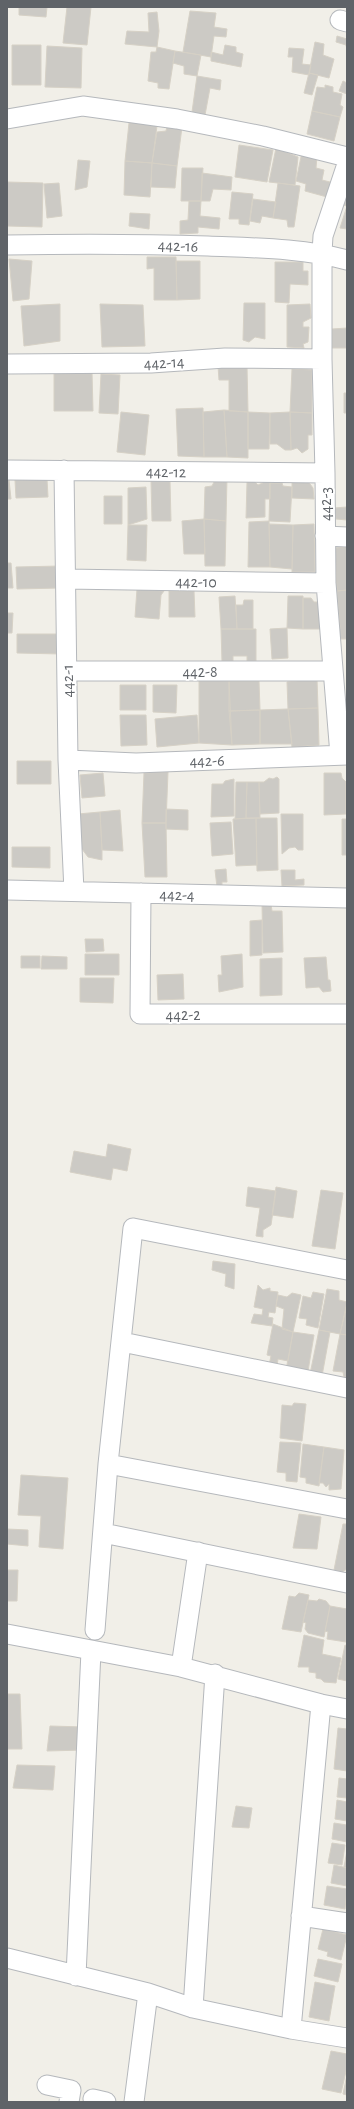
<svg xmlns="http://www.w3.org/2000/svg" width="354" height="2109" font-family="'Alegreya Sans',sans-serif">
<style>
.building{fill:#cccac5;stroke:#d6d1c6}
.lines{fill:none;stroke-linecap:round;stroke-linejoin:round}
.minor-casing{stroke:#b5b8bc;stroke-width:21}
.minor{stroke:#fff;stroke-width:19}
.labels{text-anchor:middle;stroke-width:3.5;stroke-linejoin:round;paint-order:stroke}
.street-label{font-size:16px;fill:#5f6368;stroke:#fff}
</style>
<rect width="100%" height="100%" fill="#f1efe8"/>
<!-- building -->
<path class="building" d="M19,7H47L46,17L19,15Z
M67,7H91L87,45L63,43Z
M190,11L216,13L214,27L227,29L226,37L214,36L211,57L183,52Z
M157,12L159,31L157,47L125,44L127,31L149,32L148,13Z
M337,36L347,39V49L346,45L336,42Z
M315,42L324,44L323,55L334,59L329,78L309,73Z
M12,45H41V85H12Z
M225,45L236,47V52L243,54L241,67L211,61V52L223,55Z
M47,46L82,48L81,88L45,87Z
M157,47L175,51L169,89L158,88V83L148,81L151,52H156Z
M289,48L304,49L302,64L311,65L309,75L292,72L293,57H288Z
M175,51L201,55L197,76L184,74V66L173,63Z
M309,73L318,75L312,95L304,93Z
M197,76L221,80L220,90L210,88L205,115L192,112Z
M343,81L347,83V94L339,91Z
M325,85L333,87V92L342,94L340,105L343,107L340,117L312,111L317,87L325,88Z
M312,111L340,117L334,141L307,134Z
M146,121V124L157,126L152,163L125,161L129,123Z
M167,126L182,127L177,166L152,163L157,132L166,131Z
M239,145L273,150L267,182L235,177Z
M276,148L298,157L295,185L269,182Z
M302,152L317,156L316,168L324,170L322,180L330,182L327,197L305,191L306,184L296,181Z
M78,160L90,161L87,187L75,190Z
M125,161L152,163L150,197L124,195Z
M152,163L177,166L175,188L151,187Z
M182,168H203L201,201H181Z
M202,173L232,177L231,190L213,189L210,201H201Z
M7,182L43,183L42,227L7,226Z
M59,183L62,216L47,218L44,184Z
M278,183L300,186L294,227H288L287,220L273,218Z
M232,192L253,194L249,225L239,224V219H229Z
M343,193L347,195V229L340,228L347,206L339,204Z
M253,199L276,202L273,218L262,216L260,223L250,221Z
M189,201H201L200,216L220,218L219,229L198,227V233L180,234V221L188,220Z
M130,213L150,214L149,229L129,226Z
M147,257H176L177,300H154V268L147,269Z
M9,259L32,261L29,299L13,301Z
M176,261H200V299L177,300Z
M275,262H303V271H308V285L290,284L289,303L275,302Z
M244,303H265V339L255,337L249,342L243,340Z
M60,304V341L24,346L21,306Z
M100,304L143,305L145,346L102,347Z
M310,304L311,318L303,322V327H309L308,342L303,344L304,348L287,347V305Z
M347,328V348H332V329Z
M218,366H247L248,412L229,411V380H219Z
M292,369L312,370V413L290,412Z
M92,372L93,411H54V373Z
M101,374L120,375L118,414L99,413Z
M344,393H347V413H344Z
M203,408L204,457L178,456L176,409Z
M224,410L248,412V458L227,457Z
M224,410L227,457H204L203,412Z
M121,412L149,415L145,455L117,452Z
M248,412L270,413L269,449H248Z
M290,412L312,413V435H308V449L302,453L297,448L291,450Z
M290,412L291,450H285L277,444H270V413Z
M216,478H227L226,521L204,519L205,487L212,486Z
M47,479L48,497L16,498L15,480Z
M292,479L307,480L313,488L314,499L292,498Z
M7,480H9L11,499H7Z
M253,480L258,485L267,481L270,483V499H265V517L246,518L247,482Z
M151,481H170L171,521H152Z
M270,483H282L283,486L292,487L290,522L269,521Z
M146,487L147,519L128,525V488Z
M104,496H122V524H104Z
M347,507V520L336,519L334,508Z
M204,519L226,521L225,566H205Z
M204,519L205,554H184L182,521Z
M269,521L270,567H248L249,522Z
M269,524L293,525L292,569L270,567Z
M314,524L315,572H292L293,525Z
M128,525H147L146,561L127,560Z
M347,547V590L337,591L335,548Z
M7,563H11L13,588H7Z
M60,566V588L17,589L16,567Z
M137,589L164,591L161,595L159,619L135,617Z
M347,590V639H337L336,631L340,629L337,591Z
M169,591H194L195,617H169Z
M235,596L237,629H221L219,597Z
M288,596H303V629L287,628Z
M303,598H311L314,602H319L320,629H303Z
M244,600H253V629H237L236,605H243Z
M7,613H13L12,633H7Z
M287,628L288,658L272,659L270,629Z
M221,629H256V661L247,662V656H233V662H222Z
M17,634H61V654L17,653Z
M317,679L318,708L288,709L287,682Z
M199,680L229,681L232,745L199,743Z
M229,681H259L260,710L229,711Z
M120,685H146V710H120Z
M153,685H177L176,713L153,712Z
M318,708L319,745L292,747L288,709Z
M288,709L292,744H260V710Z
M260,710V744L232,745L229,711Z
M120,715H146L147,745L121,746Z
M197,715L199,743L157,747L155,719Z
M17,761H51V784H17Z
M168,772L166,823H142L144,773Z
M103,773L105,796L82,798L80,775Z
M324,773H341L342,778L346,782V814L324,815Z
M277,777L279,779V813L260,814L259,782H264L269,778L273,779Z
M234,779V816L211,817L212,784H223L225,781Z
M236,782H247L246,818L235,819Z
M247,782H259L260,818H246Z
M346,782L347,814H346Z
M166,809L188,810V830L166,829Z
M120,810L123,851L102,850L100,812Z
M100,812L102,850V860L88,857L79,845L78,814Z
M281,814H303V850H298L295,847L289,848L282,854Z
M256,818H277L278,870L257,871Z
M256,818L257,865L236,866L233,819Z
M342,819H347V855H342Z
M231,822L233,854L212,856L210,823Z
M142,823H166L167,877H145Z
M12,847H50V868L12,867Z
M226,869L227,882H222V887H217L215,870Z
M281,870H295V880L304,879V885L282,886Z
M262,904H271L272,911H282L283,952L263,953Z
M262,920V955L250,956V921Z
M85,939H103L104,951L86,952Z
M85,954H119V975H85Z
M242,954L243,987L219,992L218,975H222L221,956Z
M21,956H40V968H21Z
M42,956L67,957V969H41Z
M326,957L328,980H330L331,991L323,992L319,987L306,988L304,958Z
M282,958V995L260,996V959Z
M183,974L184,999L158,1000L157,975Z
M80,978H114L113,1003L80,1002Z
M108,1144L131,1149L127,1171L113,1168L111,1180L70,1172L74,1151L106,1157Z
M248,1187L276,1191L271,1225L263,1230V1237L256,1236L260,1208L246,1206Z
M276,1187L297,1191L293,1218L272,1215Z
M321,1190L343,1193L335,1249L312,1246Z
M213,1261L235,1264L234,1289L225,1286L226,1274L212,1270Z
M258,1285L263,1290L270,1288V1291L278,1292L275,1313L269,1312L268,1317L273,1318L272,1326L251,1323L254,1314L262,1315L263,1309L254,1307Z
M327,1289L339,1291V1300L347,1302L340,1334L319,1330Z
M313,1292L324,1294L318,1328L306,1325L307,1319L299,1318L303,1296L311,1298Z
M292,1293L301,1295L293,1332L282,1329L284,1309L276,1306L278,1295L287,1297Z
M347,1305V1335L340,1334Z
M273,1324L293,1332L288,1361L278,1359L277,1366L269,1365L271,1356L267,1355Z
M319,1330L330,1332L322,1376L310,1374Z
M293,1332L314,1335L308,1371L286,1370Z
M340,1334L347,1335V1377H344L343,1372L333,1371Z
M294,1403L306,1404L302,1441L280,1438L282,1405L292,1406Z
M280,1442L301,1443L297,1482L286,1481V1473L277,1472Z
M303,1444L324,1447L319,1486L306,1483V1478L300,1477Z
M324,1447L344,1450L341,1489L329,1490V1484L326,1487L323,1483H319Z
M21,1475L68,1478L63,1549L39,1547L41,1516L18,1515Z
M299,1514L321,1517L317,1549L293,1548Z
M343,1524H347V1569L342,1572L334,1570Z
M7,1529L28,1530V1546L7,1544Z
M7,1570H18L17,1601H7Z
M299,1593L309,1595L301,1632L282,1629L289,1596L295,1597Z
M319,1599L326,1601L330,1606L324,1637L308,1633L305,1629L306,1623L303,1622L308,1600L317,1601Z
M330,1606L347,1609L346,1642L327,1639L328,1632L325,1631Z
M304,1635L324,1640L322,1654L341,1658L336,1683L324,1682L321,1679L316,1678V1673L309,1672V1667H298Z
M345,1645L347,1646V1681L338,1679Z
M7,1694H20L22,1749H7Z
M50,1726L84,1727V1750L47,1751Z
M338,1728L347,1729V1771L334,1769Z
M17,1765L55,1766L53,1790L13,1788Z
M339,1778L347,1779V1798L337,1797Z
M337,1800L347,1802V1821L335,1819Z
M236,1806L252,1808L249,1828L232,1827Z
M334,1823L347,1825V1842L332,1839Z
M332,1843L345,1845L342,1865L328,1863Z
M347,1851V1868L344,1867Z
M334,1865L347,1868V1886L331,1883Z
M327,1886L347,1889L345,1909L324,1905Z
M323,1929L347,1935L341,1960L327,1956L328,1952L318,1949Z
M318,1959L342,1964L338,1982L314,1976Z
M315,1982L335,1986L329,2021L309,2017Z
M331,2051L347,2054V2067L341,2093L322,2089Z
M347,2075V2095L343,2094Z"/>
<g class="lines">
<!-- minor casing -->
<g class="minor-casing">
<path id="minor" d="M340,20L347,22
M7,119L83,106L177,119L263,136L347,157
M7,245C74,244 141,244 208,246C255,248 302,248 347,260
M7,364L151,363L225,358L322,359
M7,470L325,473
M64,470L68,760L74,891
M325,536L347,537
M66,579L326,583
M67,671H333
M340,755L326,583L325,473L322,359V253L323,236L347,164
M68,760L136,763L347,755
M7,890L347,898
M141,893L140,1014H347
M122,1342L347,1388
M108,1464L347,1509
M103,1533L347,1583
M95,1630L108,1464L133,1228L347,1270
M7,1634L181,1667L321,1704L347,1709
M181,1667L198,1552
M301,1916L347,1923
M7,1958L148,1993L193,2008L291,2029L347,2038
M76,1976L91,1651
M193,2008L215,1674
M291,2029L321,1704
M47,2085L71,2090L69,2102
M93,2099L106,2102
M134,2102L148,1993"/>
</g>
<!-- minor -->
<use href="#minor" class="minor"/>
</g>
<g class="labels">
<!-- street labels -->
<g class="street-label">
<text transform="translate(178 245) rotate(2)" y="6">442-16</text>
<text transform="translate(164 362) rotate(-3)" y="6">442-14</text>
<text transform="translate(166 471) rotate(1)" y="6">442-12</text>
<text transform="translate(325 504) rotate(-90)" y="6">442-3</text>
<text transform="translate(196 581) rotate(1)" y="6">442-10</text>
<text x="200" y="677">442-8</text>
<text transform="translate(67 681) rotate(-91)" y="6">442-1</text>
<text transform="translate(207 760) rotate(-2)" y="6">442-6</text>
<text transform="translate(177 894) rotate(1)" y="6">442-4</text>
<text x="183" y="1020">442-2</text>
</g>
</g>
<!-- border -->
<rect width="354" height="2109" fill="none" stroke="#5f6368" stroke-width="16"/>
</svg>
